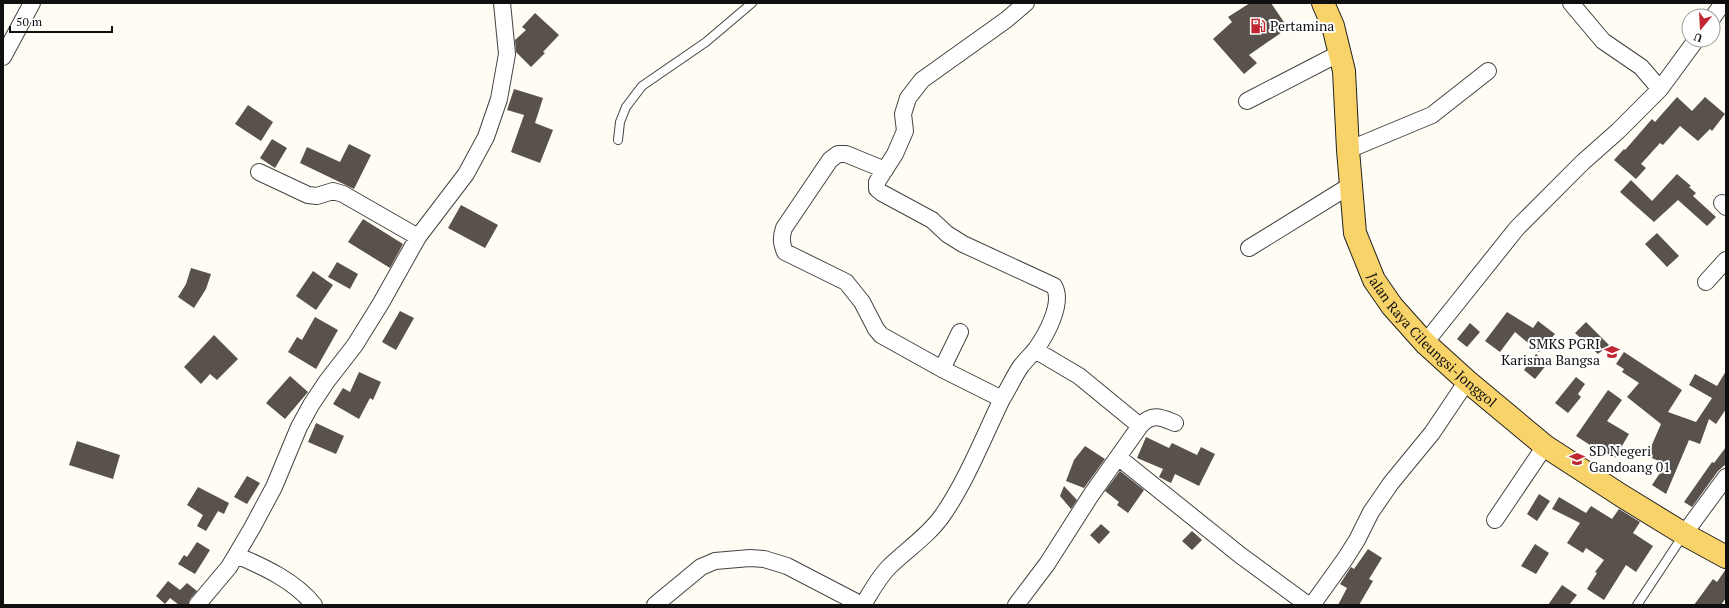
<svg xmlns="http://www.w3.org/2000/svg" width="1729" height="608" font-family="'PT Serif',serif">
<style>
.building{fill:#59514c}
.lines{fill:none;stroke-linecap:round;stroke-linejoin:round}
.lane-casing{stroke:#434343;stroke-width:10}
.street-casing{stroke:#434343;stroke-width:18}
.primary-casing{stroke:#212121;stroke-width:24}
.lane{stroke:#fff;stroke-width:8}
.street{stroke:#fff;stroke-width:16}
.primary{stroke:#f8d36a;stroke-width:22}
.labels{text-anchor:middle;stroke-width:4;stroke-linejoin:round;paint-order:stroke}
.poi-label{font-size:14px;fill:#101010;stroke:#fff;text-anchor:start}
.street-label{font-size:14px;fill:#101010;stroke:#fff}
</style>
<rect width="100%" height="100%" fill="#fffcf3"/>
<!-- building -->
<path class="building" d="M1250,3H1271L1288,28L1249,55L1257,63L1244,74L1213,39L1232,22L1228,17Z
M535,13L559,35L543,52L545,53L531,67L516,52L515,40L526,30L522,27Z
M514,89L543,98L535,123L553,130L540,163L511,152L524,115L507,110Z
M1677,97L1692,111L1705,97L1725,114L1712,131L1710,129L1698,141L1680,126L1663,145L1660,143L1641,164L1646,168L1636,179L1614,160L1624,149L1625,150L1652,119L1655,122Z
M248,105L273,122L261,141L235,124Z
M272,139L287,148L275,168L260,158Z
M349,144L371,155L354,189L300,163L307,147L340,162Z
M1677,174L1691,186L1689,187L1696,193L1693,196L1716,217L1707,226L1678,200L1654,222L1620,192L1631,180L1652,201Z
M461,205L498,225L485,248L448,228Z
M363,219L403,244L390,268L348,242Z
M1657,233L1679,256L1667,267L1645,244Z
M337,262L358,274L350,289L328,277Z
M191,268L211,274L206,289L194,308L178,297L186,284Z
M313,271L333,285L316,310L296,296Z
M400,311L414,318L396,350L382,342Z
M1507,312L1533,328L1538,321L1555,334L1539,352L1515,332L1500,352L1485,341Z
M315,317L338,330L316,369L288,352L297,337L302,340Z
M1586,322L1609,345L1598,354L1575,333Z
M1470,323L1480,332L1467,347L1457,339Z
M214,335L238,359L217,380L210,374L201,384L184,367Z
M1624,352L1682,390L1668,412L1696,422L1712,398L1689,385L1695,374L1717,386L1726,371V409L1716,424L1709,419L1700,444L1689,440L1666,494L1652,485L1666,464L1647,456L1661,424L1627,397L1639,383L1622,372L1624,369L1616,364Z
M1536,354L1547,364L1535,379L1524,370Z
M359,372L381,382L373,400L370,398L359,419L333,404L343,388L350,392Z
M290,376L308,392L285,419L266,403Z
M1576,377L1585,384L1578,394L1581,397L1568,413L1555,403Z
M1608,390L1622,400L1607,421L1629,434L1615,458L1591,444L1590,445L1576,436Z
M316,423L344,436L336,454L308,442Z
M1146,437L1169,448L1172,443L1197,455L1201,447L1215,454L1199,486L1175,474L1171,483L1159,477L1163,469L1137,458Z
M77,441L120,455L113,479L69,465Z
M1085,446L1105,459L1084,488L1066,481L1074,460Z
M1726,447V464L1718,471L1692,507L1684,502L1712,462L1714,463Z
M1120,471L1144,490L1128,513L1117,505L1119,502L1105,491Z
M247,476L260,483L247,504L234,497Z
M1064,486L1077,500L1071,509L1060,496Z
M198,487L229,503L224,514L218,511L206,531L197,526L203,515L187,505Z
M1539,494L1550,501L1537,521L1527,514Z
M1559,497L1586,513L1591,506L1612,519L1619,509L1640,522L1633,533L1653,546L1636,572L1626,565L1604,600L1587,589L1597,573L1595,572L1604,560L1586,548L1583,553L1567,543L1580,523L1552,509Z
M1101,524L1110,532L1099,544L1090,535Z
M1192,531L1202,540L1192,550L1182,541Z
M197,542L210,550L195,574L178,564L184,555L187,557Z
M1535,544L1549,553L1536,574L1521,566Z
M1368,549L1382,558L1369,579L1373,581L1359,605H1338L1347,588L1340,584L1351,567L1354,569Z
M1726,569V598L1721,605H1694L1713,579L1717,582Z
M168,581L180,590L187,583L197,591L190,599L188,605H179L170,598L165,604L156,596Z
M1562,585L1577,595L1569,605H1548Z"/>
<g class="lines">
<!-- lane casing -->
<g class="lane-casing">
<path id="lane" d="M618,140L620,122L626,107L642,86L706,42L752,3
M1637,605L1684,534"/>
</g>
<!-- street casing -->
<g class="street-casing">
<path id="street" d="M1571,3L1603,41L1641,67L1660,89
M1713,17L1723,3
M3,57L32,3
M1247,101L1340,53
M1348,150L1432,115L1488,71
M259,172L308,195L317,196L333,191L343,194L418,237
M1722,203L1726,207
M1249,248L1351,185
M1706,282L1726,260
M1425,343L1517,228L1583,162L1618,131L1660,89L1696,40
M1035,350L1079,376L1140,426L1118,457
M942,369L960,332
M1002,399C1009,388 1014,376 1021,366C1026,360 1031,355 1036,349C1046,335 1064,303 1054,286L963,244L947,234L932,220L882,193L877,189V182L895,154L905,131L903,114L908,98L922,80L1006,20L1026,3
M1140,426C1152,413 1160,417 1175,423
M1495,520L1545,446
M1684,534L1726,477
M236,555C264,567 295,581 314,605
M197,605L229,567L252,528L274,487L299,427L311,405L327,381L355,345L381,303L418,237L466,174L486,137L499,99L507,54L502,3
M655,605L701,567L715,561L750,558L764,559L787,566L862,605
M863,605C871,592 878,578 889,567C906,550 928,536 942,516C966,482 984,436 1002,399L942,369L881,335L876,329L862,302L846,282L785,252C781,243 781,237 784,228L830,160L838,154H846L885,170
M1016,605L1047,564L1091,495L1118,457L1240,555L1308,605
M1312,605L1345,559L1357,540L1371,512L1391,483L1432,433L1467,381"/>
</g>
<!-- primary casing -->
<g class="primary-casing">
<g id="primary">
<path id="s1" d="M1323,3L1333,26L1344,71L1348,150L1355,233L1374,280L1392,306L1425,343L1467,381L1545,446L1622,496L1684,534L1726,557"/>
</g>
</g>
<!-- lane -->
<use href="#lane" class="lane"/>
<!-- street -->
<use href="#street" class="street"/>
<!-- primary -->
<use href="#primary" class="primary"/>
</g>
<!-- icons -->
<defs>
<g id="fuel-bare" transform="scale(1.2)"><path d="M-5.5-6h7V0h2V4h1.3V-2.5L3-4.5l.8-.8L6-3V5H2.5V1h-1V6h-7ZM-4.2-4.7v3.2H.2V-4.7Z" fill="#c12730" stroke="#fff" stroke-width="2.5" paint-order="stroke"/></g>
<g id="school-bare" transform="scale(1.2)"><path d="M0-5L7-2L0 1L-7-2ZM-4 1L0 2.5L4 1V4Q0 6-4 4Z" fill="#c12730" stroke="#fff" stroke-width="2.5" paint-order="stroke"/></g>
</defs>
<g fill-rule="evenodd">
<use href="#fuel-bare" x="1258" y="26"/>
<use href="#school-bare" x="1612" y="352"/>
<use href="#school-bare" x="1577" y="459"/>
</g>
<g class="labels">
<!-- poi labels -->
<g class="poi-label">
<text x="1270" y="31">Pertamina</text>
<text x="1600" y="349" text-anchor="end">SMKS PGRI<tspan x="1600" dy="16">Karisma Bangsa</tspan></text>
<text x="1589" y="456">SD Negeri<tspan x="1589" dy="16">Gandoang 01</tspan></text>
</g>
<!-- street labels -->
<g class="street-label">
<text dy="5" stroke="none"><textPath href="#s1" startOffset="368">Jalan Raya Cileungsi-Jonggol</textPath></text>
</g>
</g>
<!-- border -->
<rect width="1729" height="608" fill="none" stroke="#101010" stroke-width="8"/>
<!-- north arrow -->
<g transform="translate(1701 28) rotate(198)"><circle r="19" fill="#ffffff" stroke="#9f9f9f"/>
<path d="M0-3L7 15L0 10L-7 15Z" fill="#c12730"/>
<text y="-6" font-size="11" font-weight="bold" text-anchor="middle" fill="#101010">U</text>
</g>
<!-- scale -->
<path d="M10 26v6h102v-6" fill="none" stroke="#101010" stroke-width="2"/>
<text x="16" y="26" font-size="12" fill="#101010" stroke="#ffffff" stroke-width="3" paint-order="stroke">50 m</text>
</svg>
